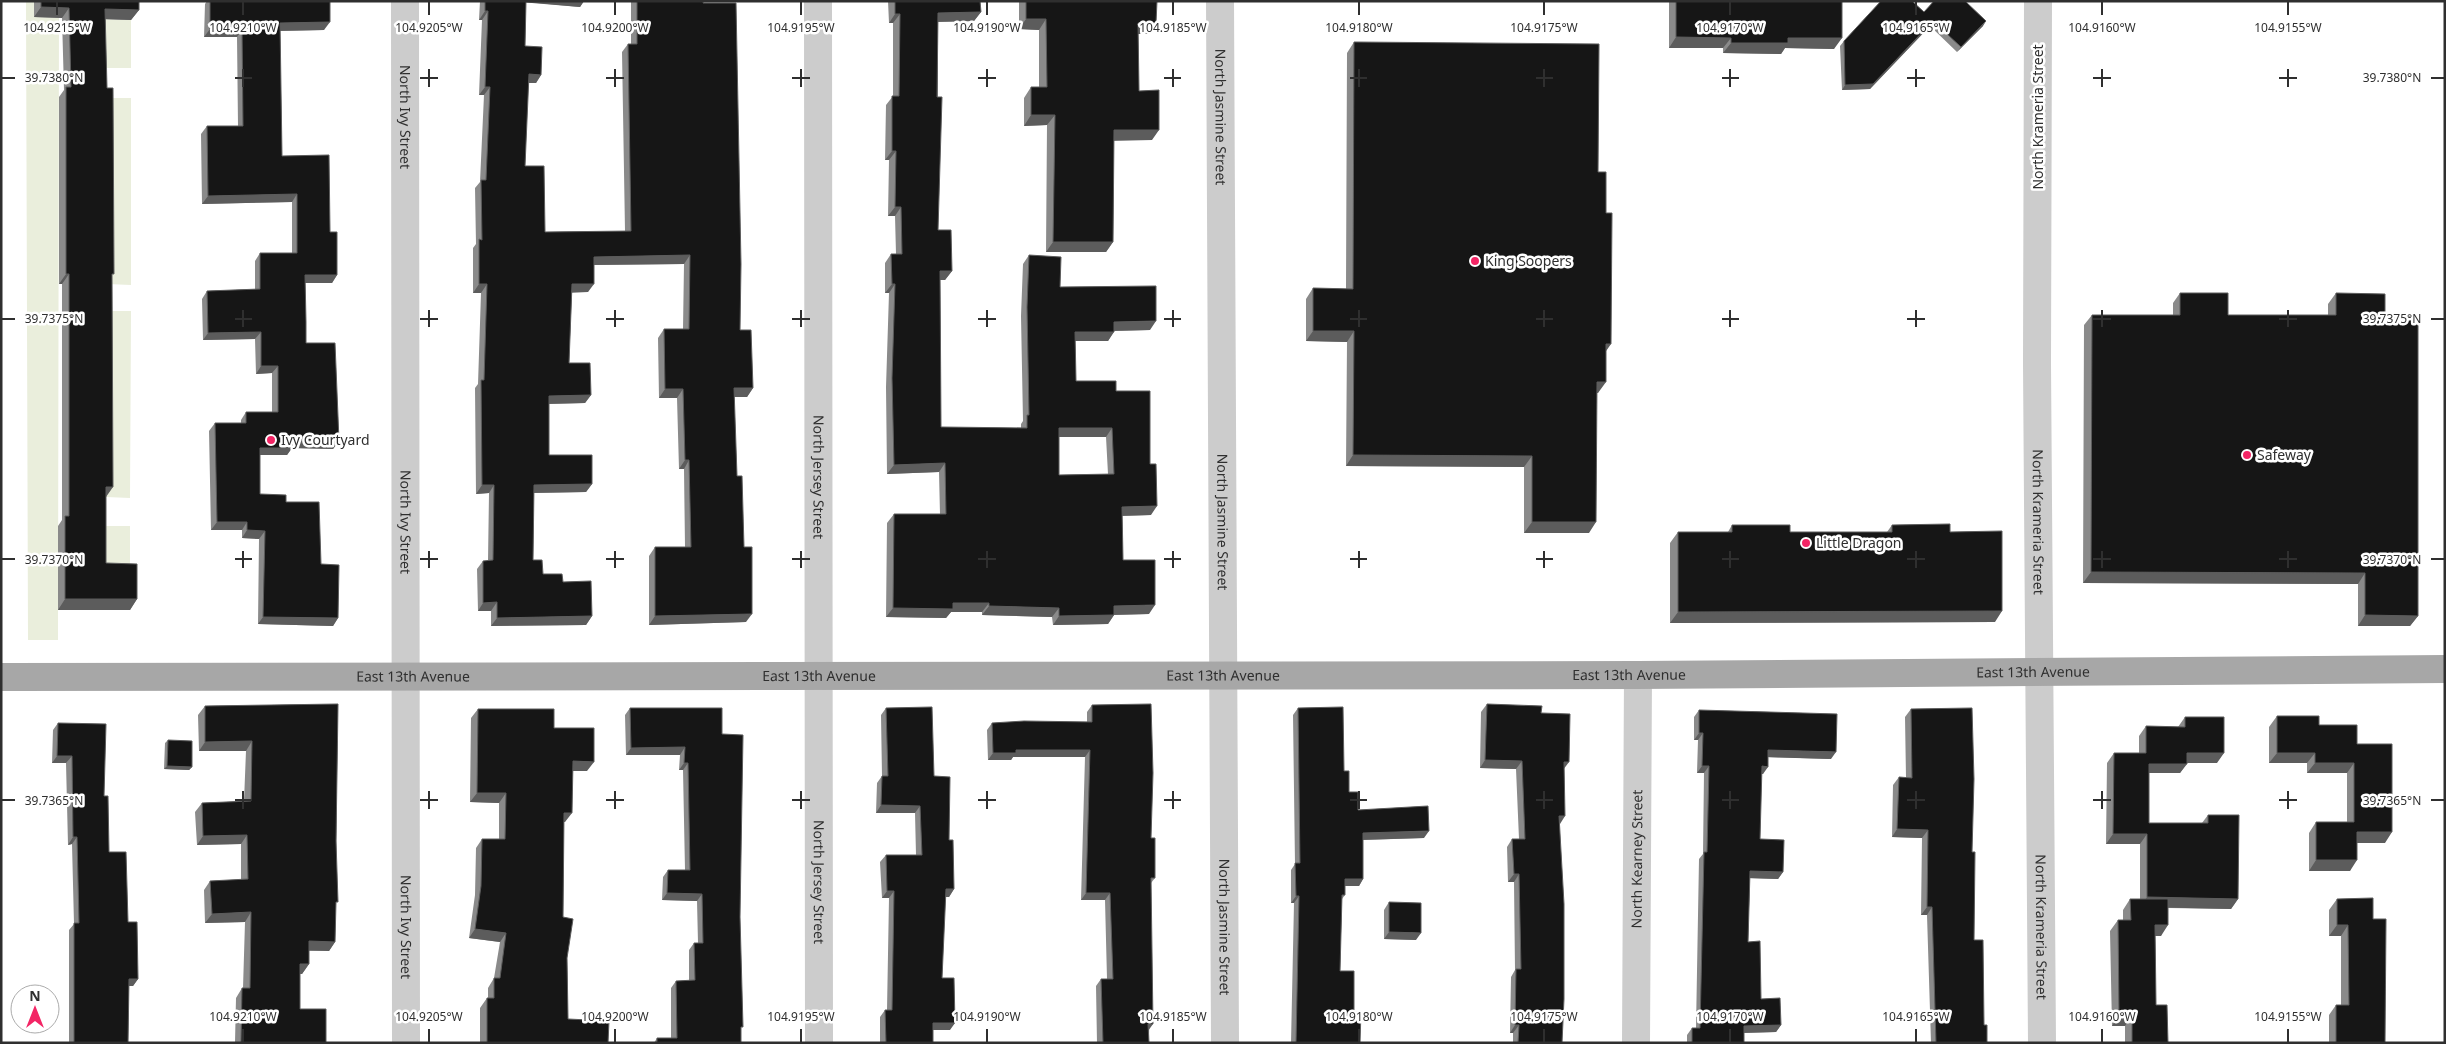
<svg xmlns="http://www.w3.org/2000/svg" width="2446" height="1044" font-family="'Noto Sans',sans-serif">
<style>
.green{fill:#eaeedc}
.lines{fill:none;stroke-linecap:round;stroke-linejoin:round}
.minor{stroke:#ccc;stroke-width:28}
.major{stroke:#a7a7a7;stroke-width:28}
.wall{fill:#8a8a8a;fill-rule:evenodd}
.shaded-wall{fill:#5c5c5c}
.building{fill:#161616;stroke:#5c5c5c;fill-rule:evenodd}
.ticks{fill:none;stroke:#2f2f2f;stroke-width:2}
.poi-dot{fill:#f32565;stroke:#fff;stroke-width:2}
.labels{text-anchor:middle;stroke-width:5;stroke-linejoin:round;paint-order:stroke}
.street-label{font-size:14px;fill:#2f2f2f;stroke:#fff}
.poi-label{font-size:14px;fill:#2f2f2f;stroke:#fff;text-anchor:start}
.ticks-label{font-size:12px;text-anchor:middle;fill:#2f2f2f;stroke:#fff;stroke-width:5;stroke-linejoin:round;paint-order:stroke}
</style>
<rect width="100%" height="100%" fill="#fff"/>
<!-- green -->
<path class="green" d="M26,1H59L58,640H28Z
M98,19L131,20V68H99Z
M106,98H131V285L107,284Z
M105,311H131L130,498L106,497Z
M99,526H130V574L99,573Z"/>
<g class="lines">
<!-- minor -->
<g class="minor">
<path id="s1" d="M405,1L406,1043"/>
<path id="s2" d="M818,1L819,1043"/>
<path id="s3" d="M1220,1L1225,1043"/>
<path id="s4" d="M2038,1L2037,364L2042,1043"/>
<path id="s5" d="M1636,1043L1638,675"/>
</g>
<!-- major -->
<path class="major" id="s6" d="M1,677L1638,675L2445,669"/>
</g>
<!-- wall -->
<path class="wall" d="M34,1H139V10L131,20L105,19L112,277L106,497V563L137,599L130,610H58V526L62,520V284H59V97L64,90L62,18L34,17Z
M207,1H330L324,30L280,31L282,156L330,232L337,275L332,283H305L306,343L339,441L333,449L292,448L287,455H260V494L286,502L321,564L338,618L333,626L258,624L259,539L242,538V530H211L209,431L215,423H241V420L246,412H272V373L256,374L255,339L203,340L202,299L207,291L255,289V261L260,253H292V202L202,204L201,134L207,126H238L237,37H204L205,4Z
M480,1H584L580,7L526,2L525,46L541,75L536,83H528L525,166L545,232L625,231L622,52L628,44H631V1H703L740,330L753,388L747,397H734L737,476L744,547L746,622L649,625V556L655,547H685L684,469H679L677,398H659L658,338L664,329H683L684,264L594,265L588,292H572L569,363L591,395L585,403L549,404V455L592,484L586,492L534,493L533,560L543,574L563,582L592,616L586,625L491,626V611H478L477,569L483,561H488L489,493L476,494L475,388L478,384L481,293H473V248L476,244L475,188L480,182L484,95H479L482,20H479Z
M888,1H980L981,12L974,21L938,22V230L952,271L945,280H940L941,427L1021,428V424L1023,421L1021,316L1023,264L1029,255L1060,287L1150,330L1114,331L1108,341H1075L1076,381L1116,391L1150,464L1151,515L1122,516L1123,560L1149,614L1114,615L1108,624L1053,625L1052,617L982,615V612H951L946,618L886,617L887,523L894,514H940L939,472L887,474L886,387L889,293H885V263L891,254H896L895,216H888L889,160H885L886,105L893,96V23H889ZM1059,437H1106L1108,474L1059,475Z
M1019,1H1157L1149,34H1138L1139,91L1152,140H1114L1113,242L1106,252H1046L1047,125L1024,126V98L1031,87H1039V30L1019,29Z
M1669,1H1842L1834,49L1785,48L1781,54L1723,53V48H1669Z
M1924,12L1983,26L1957,52L1930,26L1870,89L1842,90L1840,46L1844,41Z
M1354,42L1598,172L1606,352L1598,393H1597L1589,533H1524V467L1346,466L1347,342L1306,341V299L1313,288L1346,289L1347,53Z
M2180,293L2228,315H2328V304L2336,293L2385,316L2418,616L2410,626H2358V584L2083,583L2084,325L2092,315H2173V303Z
M1732,525L1790,532H1887L1892,525L1950,532L1995,622L1670,623V543L1678,532H1728Z
M338,704L335,942L329,951H309V964L302,974H300V1009L326,1043H235L236,998L242,988H243L245,922L205,923L204,890L210,881L241,880V844L197,845L195,812L202,803L244,801L246,751H199L198,715L205,706Z
M1487,704L1541,713L1564,769L1560,824L1562,1043H1513V1033H1510L1511,977L1515,970L1514,882H1508L1507,847L1512,839H1519L1516,769L1480,768L1481,712Z
M1092,705L1151,838L1155,878L1151,883L1149,1043H1097L1096,986L1101,979H1107L1105,900H1081L1085,757H1013L1011,760H988L987,730L992,723L1087,722V712Z
M630,708L722,734L740,917L741,1043H654L657,1038H671V988L676,981H689V950L694,943H698L697,901L662,900L663,877L668,870H685L683,770H679L680,755H626L625,715Z
M886,708L934,776L949,840L954,889L949,897H945L942,978L950,1030H933V1043H880V1017L885,1010H887L889,898H882L880,862L886,855H916L915,813H876L877,783L882,776L881,715Z
M1298,708L1344,771L1349,792L1358,810L1424,838L1363,840V879L1359,886H1345V895L1342,899L1340,971L1354,1012L1360,1043H1291L1294,903H1291V870L1295,864L1293,715Z
M478,709L554,728L587,771H573L565,822H564L563,917L567,958L568,1019L608,1043H480V1008L487,998H488V988L494,978L500,942L469,938L475,895L476,848L482,839H499V803L470,802L471,718Z
M1911,709L1972,852L1974,940L1984,1025L1987,1043H1931L1927,915H1921L1922,838L1892,837L1893,785L1899,777L1906,778L1905,717Z
M1699,710L1831,759L1768,757L1763,774H1761L1760,839L1783,872L1778,879L1750,878L1748,942L1761,999L1781,1025L1776,1032L1744,1033V1043H1687V1035L1692,1028H1696L1699,859L1703,854L1704,773H1697L1698,740H1694V717Z
M2277,716L2319,725L2357,744L2385,843H2357L2350,871H2309V833L2316,822H2347V773H2307V763H2269V727Z
M2185,717L2217,763H2187L2180,773H2149V823H2202L2208,815L2238,899L2231,909L2168,908L2161,936H2155L2156,1005L2168,1043H2125V1026H2112L2110,931L2118,920H2123V910L2130,899H2140V844H2106L2107,763L2114,753H2139V736L2146,726L2178,727Z
M58,723L104,796L109,852L128,922L138,979L133,986H129L128,1043H69V930L74,924L72,844L68,845L66,763H52L53,730Z
M168,740L192,767L189,770L164,769L165,743Z
M2337,899L2373,919L2385,1043H2329V1015L2336,1005H2341V936H2329V910Z
M1389,902L1416,940L1384,939V910Z"/>
<!-- shaded-wall -->
<path class="shaded-wall" d="M521,1H584L580,7L520,2Z
M41,7L69,8L62,18L34,17Z
M105,9L139,10L131,20L98,19Z
M485,11H488L482,20H479Z
M981,12L974,21L932,22L938,13Z
M895,14H900L893,23H889Z
M1026,19H1046L1039,30L1019,29Z
M1933,21L1930,26L1870,89L1842,90L1845,85Z
M1986,21L1983,26L1957,52L1961,47Z
M330,22L324,30L274,31L280,23Z
M1138,23H1156L1149,34H1131Z
M210,29L242,30L237,37H204Z
M1676,37L1731,38L1723,48H1669Z
M1788,38H1842L1834,49L1785,48L1781,54L1723,53L1731,43Z
M529,74L541,75L536,83H523Z
M485,87H490L484,95H479Z
M1031,115H1055L1047,125L1024,126Z
M1114,130H1159L1152,140L1107,141Z
M892,151H896L889,160H885Z
M297,194L292,202L202,204L208,196Z
M895,207H901L895,216H888Z
M1053,242H1113L1106,252H1046Z
M690,255L684,264L588,265L594,257Z
M940,271H952L945,280H934Z
M66,274H69L62,284H59Z
M305,275H337L332,283H299Z
M479,284H487L481,293H473Z
M572,284H594L588,292L566,293Z
M892,284H895L889,293H885Z
M1156,321L1150,330L1108,331L1114,322Z
M1313,331H1354L1347,342L1306,341Z
M261,332L255,339L203,340L208,333Z
M1075,332H1114L1108,341H1068Z
M1606,344H1611L1604,354Z
M261,366H278L272,373L256,374Z
M1597,382H1606L1598,393H1590Z
M734,388H753L747,397H728Z
M665,389H683L677,398H659Z
M591,395L585,403L543,404L549,396Z
M1059,428H1112L1106,437H1052Z
M293,440L339,441L333,449L292,448L287,455H255L260,448Z
M1353,455L1532,456L1524,467L1346,466Z
M685,460H689L684,469H679Z
M945,463L939,472L887,474L894,465Z
M592,484L586,492L528,493L534,485Z
M482,485H494L489,493L476,494Z
M106,487H113L106,497Z
M1157,506L1151,515L1116,516L1122,507Z
M217,522H247L242,530H211Z
M1532,522H1596L1589,533H1524Z
M247,530L265,531L259,539L242,538Z
M2091,572L2365,573L2358,584L2083,583Z
M65,599H137L130,610H58Z
M497,602L491,611H478L483,603Z
M953,603H989L982,612H951L946,618L886,617L893,608Z
M1155,605L1149,614L1108,615L1114,606Z
M989,606L1059,608L1052,617L982,615Z
M2002,611L1995,622L1670,623L1678,612Z
M752,614L746,622L649,625L655,616Z
M1114,615L1108,624L1053,625L1059,616Z
M2365,615L2418,616L2410,626H2358Z
M592,616L586,625L491,626L497,618Z
M263,617L338,618L333,626L258,624Z
M1699,733H1703L1698,740H1694Z
M252,741L246,751H199L205,742Z
M685,747L680,755H626L631,748Z
M1016,750H1090L1085,757H1013L1011,760H988L993,753Z
M1768,750L1836,752L1831,759L1763,757Z
M2187,753H2224L2217,763H2180Z
M2277,753H2315L2307,763H2269Z
M57,756H72L66,763H52Z
M1485,760L1522,761L1516,769L1480,768Z
M573,761L594,762L587,771H566Z
M1564,762H1569L1563,770Z
M684,763H688L683,770H679Z
M2315,763H2354L2347,773H2307Z
M2149,764H2187L2180,773H2142Z
M167,766L192,767L189,770L164,769Z
M1702,766H1709L1704,773H1697Z
M1762,766L1768,767L1763,774H1756Z
M477,793H506L499,803L470,802Z
M881,805L920,806L915,813H876Z
M564,813H572L565,822H558Z
M1559,816H1565L1560,824Z
M1897,829L1928,830L1922,838L1892,837Z
M1429,831L1424,838L1358,840L1363,833Z
M2357,832H2392L2385,843H2350Z
M2113,834H2147L2140,844H2106Z
M247,835L241,844L197,845L203,836Z
M73,837H77L72,844L68,845Z
M2316,860H2357L2350,871H2309Z
M1750,871L1783,872L1778,879L1745,878Z
M1514,874H1519L1514,882H1508Z
M1345,879H1363L1359,886H1340Z
M946,889H954L949,897H940Z
M887,891H894L889,898H882Z
M667,893L702,894L697,901L662,900Z
M1086,893H1110L1105,900H1081Z
M1296,896H1299L1294,903H1291Z
M2147,897L2238,899L2231,909L2140,907Z
M1927,907H1932L1927,915H1921Z
M251,912L245,922L205,923L212,914Z
M2155,925H2168L2161,936H2148Z
M2337,925H2348L2341,936H2329Z
M475,929L506,933L500,942L469,938Z
M1389,932L1421,933L1416,940L1384,939Z
M309,941L335,942L329,951L302,950Z
M300,964H309L302,974L294,973Z
M129,979H138L133,986H124Z
M2119,1015H2132L2125,1026H2112Z
M933,1023H955L950,1030H928Z
M1148,1024H1153L1148,1031Z
M1515,1025H1519L1513,1033H1510Z
M1781,1025L1776,1032L1739,1033L1744,1026Z"/>
<!-- building -->
<path class="building" d="M41,1H139V10L105,9L107,88H113L114,274H112L113,487H106V563L137,564V599H65V516H69V274H66V87H71L69,8L41,7Z
M210,1H330V22L280,23L282,156L329,155L330,232H337V275H305L306,322V343H335L339,441L293,440V448H260V494L286,495V502H319L321,564L339,565L338,618L263,617L265,531L247,530V522H217L215,423H246V412H278V366H261V332L208,333L207,291L260,289V253H297V194L208,196L207,126H243L242,30L210,29Z
M485,1H526L525,46L542,47L541,75L529,74L525,166H544L545,232L631,231L628,44H637V1H703V3H736L741,264L740,330H751L753,388H734L737,476H742L744,547H752V614L655,616V547H691L689,460H685L683,389H665L664,329H689L690,255L594,257V284H572L569,363H590L591,395L549,396V455H592V484L534,485L533,560H542L543,574H562L563,582L591,581L592,616L497,618V602L483,603V561L493,560L494,485H482L481,380H484L487,284H479V239L482,240L481,180H486L490,87H485L488,11H485Z
M895,1H980L981,12L938,13L937,97H942L938,230H951L952,271H940L941,427L1027,428V415H1029L1027,307L1029,255L1061,257L1060,287L1156,286V321L1114,322V332H1075L1076,381H1116V391H1150V464H1156L1157,506L1122,507L1123,560H1155V605L1114,606V615L1059,616V608L989,606V603H953V609L893,608L894,514H946L945,463L894,465L892,378L895,284H892L891,254H902L901,207H895L896,151H892V96H899L900,14H895ZM1059,428H1112L1114,474L1059,475Z
M1026,1H1157L1156,23H1138L1139,91L1159,90V130H1114L1113,242H1053L1055,115H1031V87H1047L1046,19H1026Z
M1676,1H1842V38H1788V43H1731V38L1676,37Z
M1881,1H1912L1924,12L1934,1H1965L1986,21L1961,47L1933,21L1873,84L1845,85L1844,41Z
M1354,42L1599,44L1598,172H1606V213H1612L1611,344H1606V382H1597L1596,522H1532V456L1353,455L1354,331H1313V288L1353,289Z
M2180,293H2228V315H2336V293L2385,294V316H2418V616L2365,615V573L2091,572L2092,315H2180Z
M1950,524V532L2002,531V611L1678,612V532H1732V525H1790V532H1892V525Z
M338,704L336,841L338,902H336L335,942L309,941V964H300V1009H326V1043H241L242,988H250L251,912L212,914L210,881L248,879L247,835L203,836L202,803L251,801L252,741L205,742V706Z
M1151,704L1153,773L1151,838H1155V878H1151L1153,1024H1148L1149,1043H1103L1101,979H1113L1110,893H1086L1090,750H1016V753H993L992,723L1024,721L1092,722V705Z
M1487,704L1542,706L1541,713L1570,714L1569,762H1564L1565,816H1559L1564,904V999L1562,1043H1518L1519,1025H1515L1516,969H1521L1519,874H1514L1512,839H1525L1522,761L1485,760Z
M932,707L934,776L950,777L949,840H953L954,889H946L942,978H954L955,1023H933V1043H886L885,1010H892L894,891H887L886,855H922L920,806L881,805L882,776H888L886,708Z
M1343,707L1344,771H1349V792H1358V810L1428,806L1429,831L1363,833V879H1345V895H1342L1340,971H1354V1012H1361L1360,1043H1296L1299,896H1296L1295,863H1300L1298,708Z
M630,708H722V734L743,735L740,917L743,1027H741V1043H657V1038H677L676,981L695,980L694,943H703L702,894L667,893L668,870H690L688,763H684L685,747L631,748Z
M1972,708L1974,779L1972,852H1975L1974,940H1983L1984,1025H1987V1043H1936L1932,907H1927L1928,830L1897,829L1899,777L1912,778L1911,709Z
M478,709H554V728H594V762L573,761L572,813H564L563,917L573,919L567,958L568,1019L609,1021L608,1043H487V998H494V978H500L506,933L475,929L481,886L482,839H505L506,793H477Z
M1699,710L1837,714L1836,752L1768,750V767L1762,766L1760,839L1784,840L1783,872L1750,871L1748,942L1760,941L1761,999L1780,998L1781,1025L1744,1026V1043H1692V1028H1700L1704,852H1707L1709,766H1702L1703,733H1699Z
M2277,716H2319V725H2357V744H2392V832H2357V860H2316V822H2354V763H2315V753H2277Z
M2185,717H2224V753H2187V764H2149V823H2208V815H2239L2238,899L2147,897V834H2113L2114,753H2146V726L2185,727Z
M58,723L106,724L104,796H108L109,852H126L128,922H137L138,979H129L128,1043H74V923H79L77,837H73L72,756H57Z
M168,740L192,741V767L167,766Z
M2373,898V919H2386L2385,1043H2336V1005H2349L2348,925H2337V899Z
M2130,899H2168V925H2155L2156,1005H2167L2168,1043H2132V1015H2119L2118,920H2131Z
M1389,902L1421,903V933L1389,932Z"/>
<!-- ticks -->
<path class="ticks" d="M57,2V15M243,2V15M429,2V15M615,2V15M801,2V15M987,2V15M1173,2V15M1359,2V15M1544,2V15M1730,2V15M1916,2V15M2102,2V15M2288,2V15M243,69V87M429,69V87M615,69V87M801,69V87M987,69V87M1173,69V87M1359,69V87M1544,69V87M1730,69V87M1916,69V87M2102,69V87M2288,69V87M2,78H15M235,78H252M420,78H438M606,78H624M792,78H810M978,78H996M1164,78H1181M1350,78H1367M1536,78H1553M1722,78H1739M1907,78H1925M2093,78H2111M2279,78H2297M2431,78H2444M243,310V327M429,310V327M615,310V327M801,310V327M987,310V327M1173,310V327M1359,310V327M1544,310V327M1730,310V327M1916,310V327M2102,310V327M2288,310V327M2,319H15M235,319H252M420,319H438M606,319H624M792,319H810M978,319H996M1164,319H1181M1350,319H1367M1536,319H1553M1722,319H1739M1907,319H1925M2093,319H2111M2279,319H2297M2431,319H2444M243,551V568M429,551V568M615,551V568M801,551V568M987,551V568M1173,551V568M1359,551V568M1544,551V568M1730,551V568M1916,551V568M2102,551V568M2288,551V568M2,559H15M235,559H252M420,559H438M606,559H624M792,559H810M978,559H996M1164,559H1181M1350,559H1367M1536,559H1553M1722,559H1739M1907,559H1925M2093,559H2111M2279,559H2297M2431,559H2444M243,791V809M429,791V809M615,791V809M801,791V809M987,791V809M1173,791V809M1359,791V809M1544,791V809M1730,791V809M1916,791V809M2102,791V809M2288,791V809M2,800H15M235,800H252M420,800H438M606,800H624M792,800H810M978,800H996M1164,800H1181M1350,800H1367M1536,800H1553M1722,800H1739M1907,800H1925M2093,800H2111M2279,800H2297M2431,800H2444M243,1029V1042M429,1029V1042M615,1029V1042M801,1029V1042M987,1029V1042M1173,1029V1042M1359,1029V1042M1544,1029V1042M1730,1029V1042M1916,1029V1042M2102,1029V1042M2288,1029V1042"/>
<!-- markers -->
<g class="poi-dot">
<circle cx="1475" cy="261" r="5"/>
<circle cx="271" cy="440" r="5"/>
<circle cx="2247" cy="455" r="5"/>
<circle cx="1806" cy="543" r="5"/>
</g>
<g class="labels">
<!-- street labels -->
<g class="street-label">
<text dy="5" stroke="none"><textPath href="#s1" startOffset="116">North Ivy Street</textPath></text>
<text dy="5" stroke="none"><textPath href="#s3" startOffset="116">North Jasmine Street</textPath></text>
<text transform="translate(2038 117) rotate(-90)" y="5">North Krameria Street</text>
<text dy="5" stroke="none"><textPath href="#s2" startOffset="476">North Jersey Street</textPath></text>
<text dy="5" stroke="none"><textPath href="#s1" startOffset="521">North Ivy Street</textPath></text>
<text dy="5" stroke="none"><textPath href="#s3" startOffset="521">North Jasmine Street</textPath></text>
<text dy="5" stroke="none"><textPath href="#s4" startOffset="521">North Krameria Street</textPath></text>
<text dy="5" stroke="none"><textPath href="#s6" startOffset="2032">East 13th Avenue</textPath></text>
<text dy="5" stroke="none"><textPath href="#s6" startOffset="818">East 13th Avenue</textPath></text>
<text dy="5" stroke="none"><textPath href="#s6" startOffset="1222">East 13th Avenue</textPath></text>
<text dy="5" stroke="none"><textPath href="#s6" startOffset="1628">East 13th Avenue</textPath></text>
<text dy="5" stroke="none"><textPath href="#s6" startOffset="412">East 13th Avenue</textPath></text>
<text dy="5" stroke="none"><textPath href="#s5" startOffset="184">North Kearney Street</textPath></text>
<text dy="5" stroke="none"><textPath href="#s2" startOffset="881">North Jersey Street</textPath></text>
<text dy="5" stroke="none"><textPath href="#s1" startOffset="926">North Ivy Street</textPath></text>
<text dy="5" stroke="none"><textPath href="#s3" startOffset="926">North Jasmine Street</textPath></text>
<text dy="5" stroke="none"><textPath href="#s4" startOffset="926">North Krameria Street</textPath></text>
</g>
<!-- poi labels -->
<g class="poi-label">
<text x="1485" y="266">King Soopers</text>
<text x="281" y="445">Ivy Courtyard</text>
<text x="2257" y="460">Safeway</text>
<text x="1816" y="548">Little Dragon</text>
</g>
</g>
<g class="ticks-label">
<text x="57" y="32">104.9215°W</text>
<text x="243" y="32">104.9210°W</text>
<text x="429" y="32">104.9205°W</text>
<text x="615" y="32">104.9200°W</text>
<text x="801" y="32">104.9195°W</text>
<text x="987" y="32">104.9190°W</text>
<text x="1173" y="32">104.9185°W</text>
<text x="1359" y="32">104.9180°W</text>
<text x="1544" y="32">104.9175°W</text>
<text x="1730" y="32">104.9170°W</text>
<text x="1916" y="32">104.9165°W</text>
<text x="2102" y="32">104.9160°W</text>
<text x="2288" y="32">104.9155°W</text>
<text x="54" y="82">39.7380°N</text>
<text x="2392" y="82">39.7380°N</text>
<text x="54" y="323">39.7375°N</text>
<text x="2392" y="323">39.7375°N</text>
<text x="54" y="564">39.7370°N</text>
<text x="2392" y="564">39.7370°N</text>
<text x="54" y="805">39.7365°N</text>
<text x="2392" y="805">39.7365°N</text>
<text x="243" y="1021">104.9210°W</text>
<text x="429" y="1021">104.9205°W</text>
<text x="615" y="1021">104.9200°W</text>
<text x="801" y="1021">104.9195°W</text>
<text x="987" y="1021">104.9190°W</text>
<text x="1173" y="1021">104.9185°W</text>
<text x="1359" y="1021">104.9180°W</text>
<text x="1544" y="1021">104.9175°W</text>
<text x="1730" y="1021">104.9170°W</text>
<text x="1916" y="1021">104.9165°W</text>
<text x="2102" y="1021">104.9160°W</text>
<text x="2288" y="1021">104.9155°W</text>
</g>
<!-- border -->
<rect width="2446" height="1044" fill="none" stroke="#2f2f2f" stroke-width="5"/>
<!-- north arrow -->
<g transform="translate(35 1009)"><circle r="24" fill="#ffffff" stroke="#acacac"/>
<path d="M0-4L9 19L0 12L-9 19Z" fill="#f32565"/>
<text y="-8" font-size="14" font-weight="bold" text-anchor="middle" fill="#2f2f2f">N</text>
</g>
</svg>
